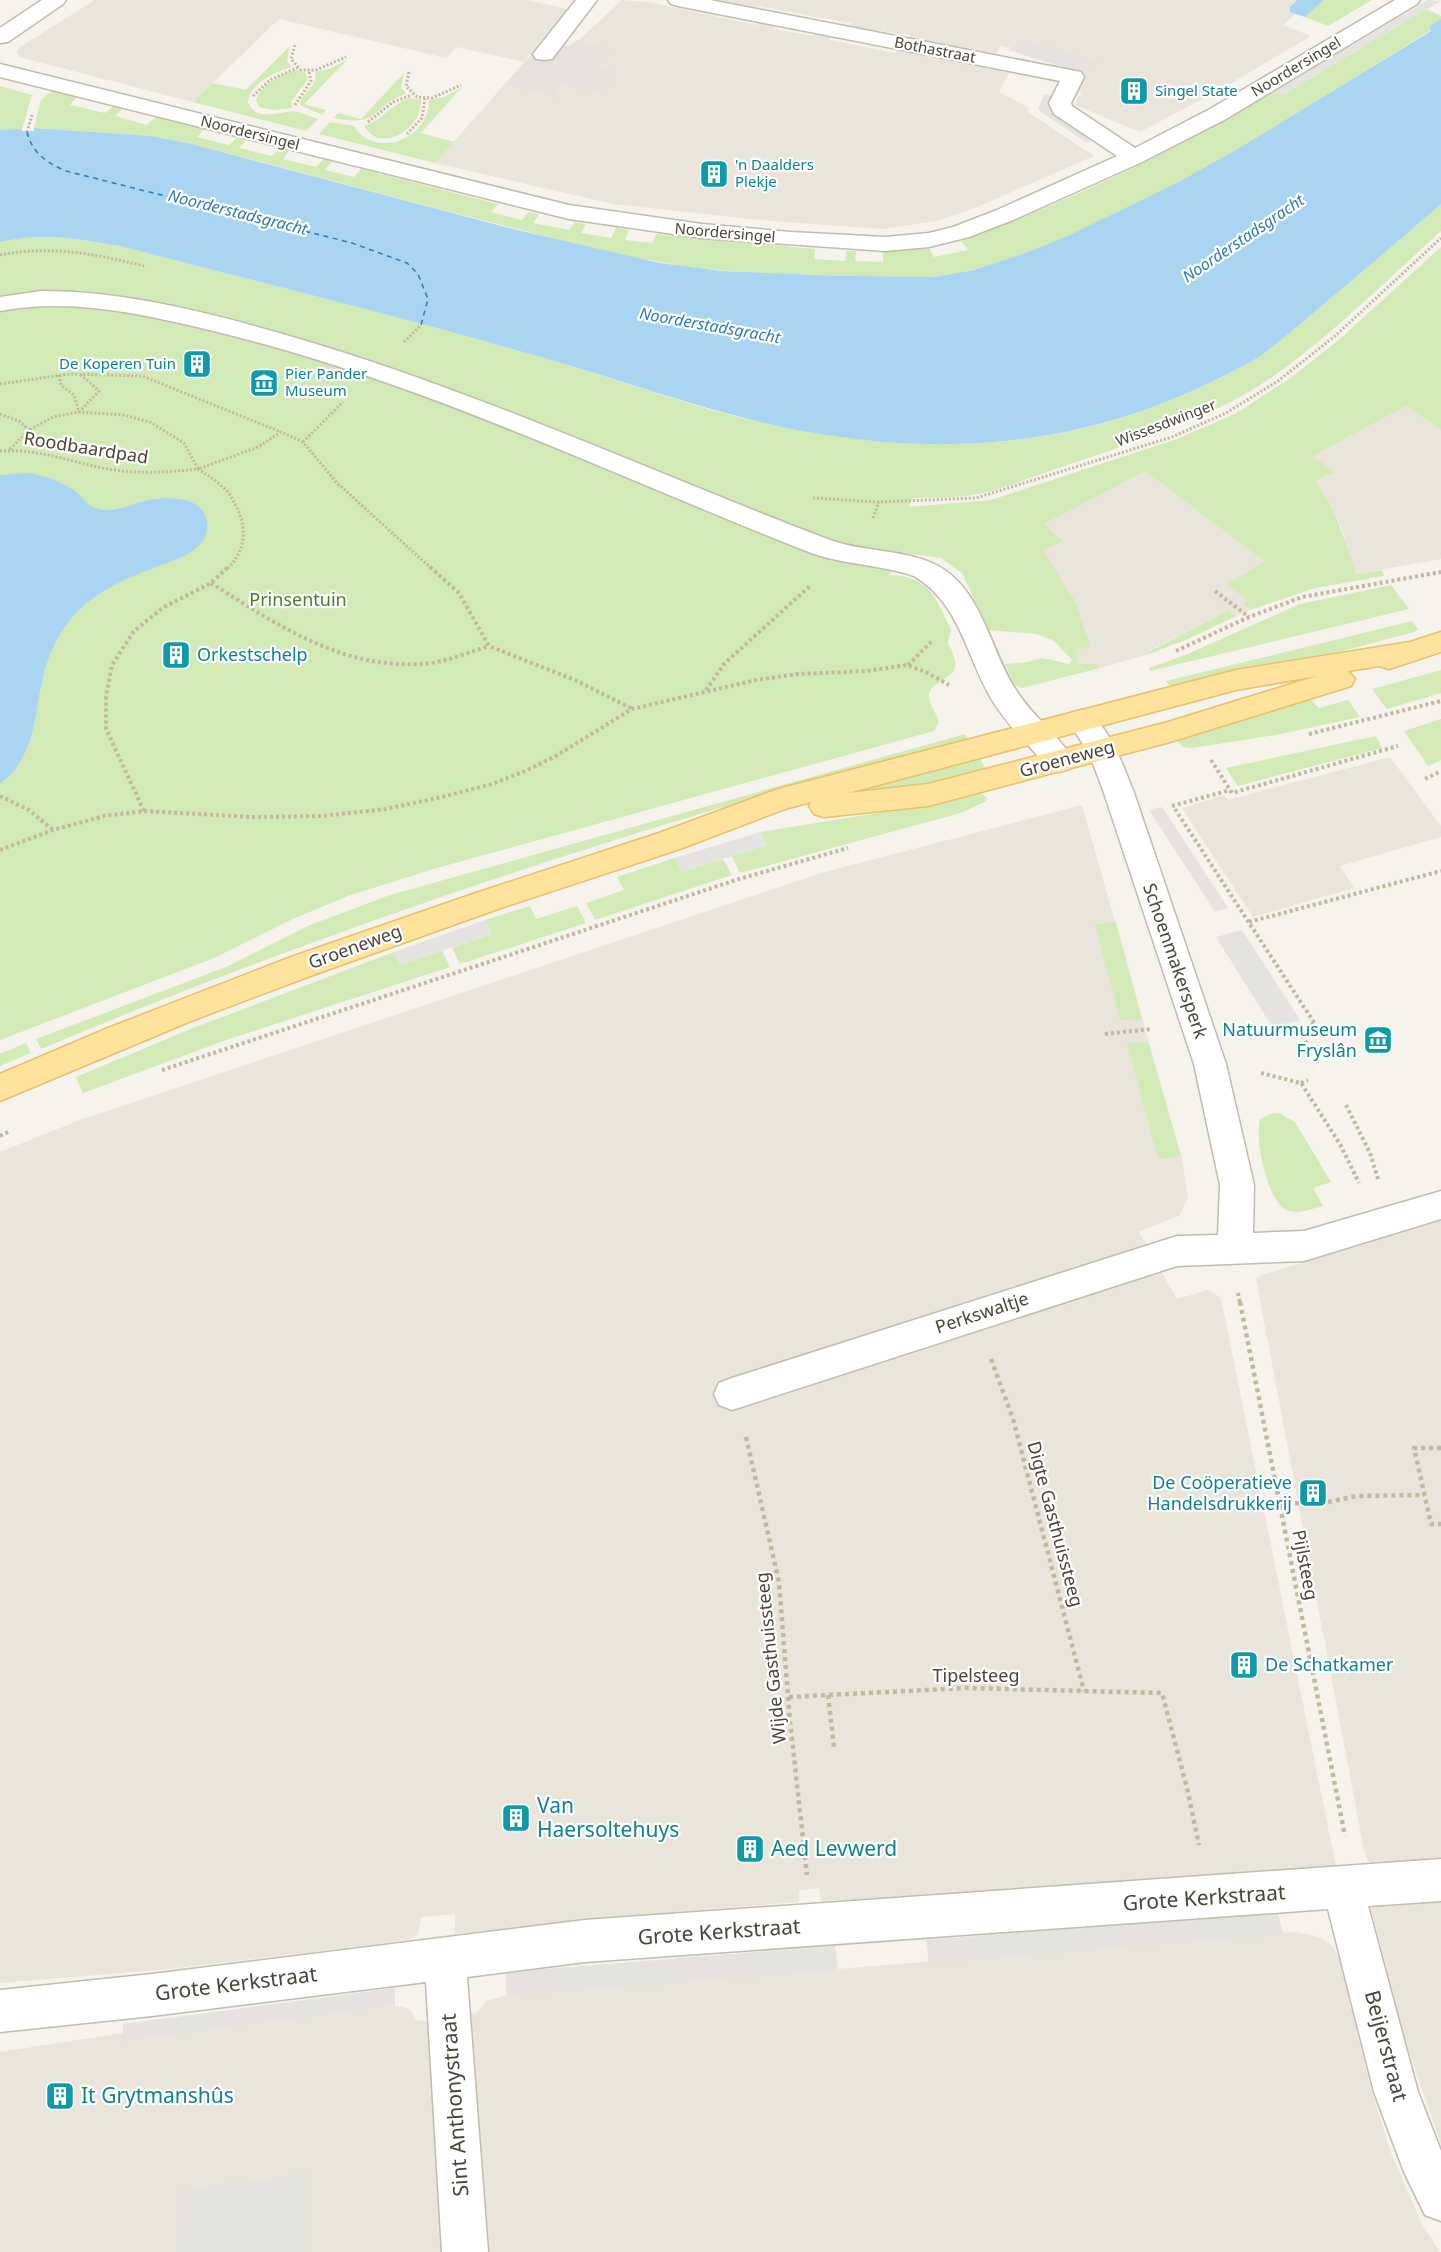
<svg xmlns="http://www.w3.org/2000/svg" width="1441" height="2252" font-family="'Noto Sans',sans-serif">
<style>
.residential{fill:#eae5da}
.industrial{fill:#e6e2dd}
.green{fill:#d2eab5}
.parking{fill:#e5e3e0}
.water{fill:#a9d4f2}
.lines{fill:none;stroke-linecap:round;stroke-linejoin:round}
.ferry{stroke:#2e7ab2;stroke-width:1.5;stroke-dasharray:5 4.5;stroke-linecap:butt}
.minor-casing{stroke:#c2bbae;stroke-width:3}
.major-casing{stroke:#e6c16a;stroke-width:3}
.path-far2{stroke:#c4b79f;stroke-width:3;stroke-dasharray:2 2;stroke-linecap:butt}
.path-far1{stroke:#c4b79f;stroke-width:4;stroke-dasharray:3 3;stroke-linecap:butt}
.path{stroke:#c4b79f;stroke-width:4.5;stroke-dasharray:4 4;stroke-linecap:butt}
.minor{fill:#fff;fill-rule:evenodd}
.major{fill:#ffe39c;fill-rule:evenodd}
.labels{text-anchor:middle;stroke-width:4.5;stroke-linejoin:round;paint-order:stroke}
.far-street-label{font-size:15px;fill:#4b4439;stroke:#fff}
.far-culture-label{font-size:15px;fill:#0d838f;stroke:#fff;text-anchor:start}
.far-water-label{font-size:16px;font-style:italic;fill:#2e7ab2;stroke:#fff}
.street-label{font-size:18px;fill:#4b4439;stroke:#fff}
.park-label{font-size:18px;fill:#4a7f2a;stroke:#fff}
.culture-label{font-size:18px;fill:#0d838f;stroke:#fff;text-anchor:start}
.near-culture-label{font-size:21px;fill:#0d838f;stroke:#fff;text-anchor:start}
.near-street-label{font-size:21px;fill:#4b4439;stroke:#fff}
</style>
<rect width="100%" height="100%" fill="#f6f3ec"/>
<!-- residential -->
<path class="residential" d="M95,0H526L567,9L524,62L457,47L446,58L279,19L193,102L19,57L17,52L20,47Z
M622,0L648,2L756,25L760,20L777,23L774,29L813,36L817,31L832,34L829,40L895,53L899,48L926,53L924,56L1009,73L999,92L1031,109L1027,111L1094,156L980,206L937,221L882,229L760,220L613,204L435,163L503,86L551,97L563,84L617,73L595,65L610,50L580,39Z
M716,0H1297L1290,7V12L1295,14L1283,25L1311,36L1216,92L1140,132L1075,105L1077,98L1082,94L1075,90L1082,77L1096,63L1020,38L1009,48L1001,46L996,55L909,38L910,35L850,27L851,23L758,6L755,11Z
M1406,406L1441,430V559L1356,574L1341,526L1316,480L1313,456Z
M1145,471L1266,563L1249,601L1242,604L1250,610L1236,616L1229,610L1148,651L1149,654L1100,668L1096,664H1078L1076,649L1089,648L1090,644L1076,602L1043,550L1063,540L1043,524Z
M1390,757L1441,826V837L1340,866L1354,888L1253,917L1182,808L1224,795L1228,800Z
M1082,805L1182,1159L1188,1197L1180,1215L1139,1232L1177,1299L1208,1290L1221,1298L1337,1872L821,1901L819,1888L799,1890V1902L588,1919L455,1934V1914L421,1917L418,1934L408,1940L169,1969L0,1983V1152L80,1120L825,872Z
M1441,1218V1863L1375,1867L1367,1860L1363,1845L1256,1279L1262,1275L1368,1243L1367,1240Z
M1441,1898V2144L1405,2039L1370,1905Z
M1296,1932L1322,1938L1332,1946L1340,1959L1372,2093L1391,2153L1422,2224L1440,2252H481L466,2015L477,2012L487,2001L503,1996Z
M395,2006L405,2007L411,2011L416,2020L432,2022L446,2252H0V2052L123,2033V2042Z"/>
<!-- industrial -->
<path class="industrial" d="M580,39L611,50L595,65L617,72L599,93L563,84L552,97L503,86L543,41L568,46Z"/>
<!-- green -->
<path class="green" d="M1324,0H1372L1328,26L1305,17Z
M1426,9L1441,16V19L1431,26V30C1290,117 1136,225 976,269C925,283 870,278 818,275C765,273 712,272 660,262C601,252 544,236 486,221C388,196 290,169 192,144L151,136L34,128L41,100L52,91L77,97L70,105L105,113L113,106L122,109L115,116L147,125L155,117L205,129L197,137L229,145L237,138L246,140L239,148L272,156L280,148L289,151L283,159L316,167L324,159L332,162L325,170L354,177L361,169L498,204L491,212L522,220L529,212L539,214L533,223L569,230L575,222L586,224L581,233L611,238L616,228L629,230L625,240L652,243L656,234L815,249L814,259L845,261L846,251H856L855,261L883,262V252L929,248L934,257L968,250L961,241C1068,202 1172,152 1270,94H1284Z
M290,46L287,60L291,67C274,73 249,83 248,103C258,124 282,109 298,112C305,114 311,117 318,119L306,131L193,102L213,83L246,90Z
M347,60L304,104L326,110L322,115L300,105C301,92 318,88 315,72L329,69Z
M296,70L306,73L308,79L291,102L292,108L273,110L259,107L256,99C263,84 280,75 296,70Z
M404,73L401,87L406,94C369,106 382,128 334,118L338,113L361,119Z
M0,86L32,95L22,129L0,130Z
M462,87L421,133L454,142L435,163L319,134L330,122L354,126C375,161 430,138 429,100L444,97Z
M410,98L421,100C423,128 380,155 364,126C382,121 391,104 410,98Z
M1441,204V231C1388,279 1337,330 1279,372C1215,419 1133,443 1058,468C1029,478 997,492 966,496C948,498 930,497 912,498L909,507L991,500L1177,439L1237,413L1296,374L1341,338L1441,247V430L1406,406L1313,456L1334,472L1316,481C1335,510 1346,540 1356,574L1382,570L1384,576L1315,588L1250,610L1242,604L1248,601L1227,584L1265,562L1145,471L1044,524L1063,541L1043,550L1076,602L1090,645L1089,648L1076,649L1078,664H1096L1100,668L1022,688L1015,685L1005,664L1027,662L1042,658L1069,664L1072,660L1054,641L1037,634L989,630L962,573L941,558L899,552L890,575C930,576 936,599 951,630L948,643C951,650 957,659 955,667C952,681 926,682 929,699C931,706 937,715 939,722L934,731L437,868L348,896L295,918L214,958L0,1040V242C43,232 78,239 120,246C260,282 401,317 541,357C618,379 694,409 773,425C944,459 1087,451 1243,366C1268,353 1289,333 1311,315C1355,278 1398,241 1441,204Z
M1391,585L1409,609L1150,671L1149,668L1185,655L1300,604Z
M1229,610L1236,616L1188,639L1149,654L1148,652Z
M1412,621L1418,629L1415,632C1374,642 1334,654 1293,663C1252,671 1212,676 1170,686L1166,681Z
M1441,670V693L1387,709L1372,689Z
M1308,697L1319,708L1348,700L1360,717L1276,735L1192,748L1182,747L1178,741Z
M1441,719V760L1428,766L1404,731Z
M965,734L968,739C652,821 342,923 41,1049L36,1039L226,967L310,925L390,895Z
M1376,736L1382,748L1238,786L1226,768Z
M979,757L986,769L941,781L877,790L872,788Z
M980,792L987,798L986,801L961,813L740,873L732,856L767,845L760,832L941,803Z
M675,858L682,872L723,859L732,875L595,920L586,903L624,890L617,877Z
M530,906L536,919L577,906L586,923L460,964L452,948L492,934L485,920Z
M1116,922L1142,1019L1120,1020L1095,924Z
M442,951L450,967L226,1040L83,1093L76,1077L193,1028L394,952L400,965Z
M1148,1042L1181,1156L1158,1159L1127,1043Z
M26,1043L31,1053L0,1066V1054Z
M1279,1113L1295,1122L1331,1182L1313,1188L1323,1206C1311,1209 1298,1215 1286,1210C1267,1200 1254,1138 1260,1119L1270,1114Z"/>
<!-- parking -->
<path class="parking" d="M1428,0L1441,1L1284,94H1270Z
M1020,38L1097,62L1085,74L1008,50Z
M1044,94L1055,96L1050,105L1052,109L1096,139L1087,143L1038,110Z
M1162,807L1228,908L1215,912L1149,810Z
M760,832L767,845L682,872L675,858Z
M485,920L492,934L400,965L394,952Z
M1242,930L1300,1020L1273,1028L1216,937Z
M1278,1912L1283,1934L929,1963L926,1940Z
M835,1946L838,1970L506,1996V1972Z
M395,1988V2006L123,2042V2024Z
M305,2174L306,2252H176L177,2191Z"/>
<!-- water -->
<path class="water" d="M1297,0H1324L1305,17L1290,12V7Z
M1441,19V204C1398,241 1355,278 1311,315C1289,333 1268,353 1243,366C1090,449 941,461 773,425C694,407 618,379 541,357C401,317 260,282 120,246C78,239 43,232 0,242V130L22,129V131H34V128L151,136L192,144L517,230L660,263L722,271L838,276L935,277L974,270L1023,254L1068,236L1179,182L1243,146L1431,31L1430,26Z
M30,473C47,477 62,481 76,492C81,496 86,504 93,507C112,516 131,503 150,500C171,496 208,497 207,526C207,535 205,540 198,546C186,558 169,562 154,568C124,579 90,594 70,620C57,636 47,658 43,677C36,704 36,736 21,760C16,770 8,777 0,784V475Z"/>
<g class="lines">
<!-- ferry -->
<path class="ferry" d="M27,132C32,153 47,163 66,171L352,243L407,263L418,274L428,299L421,325"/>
<!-- minor casing -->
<g class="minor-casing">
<path id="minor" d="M42,0H66L63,4L8,42L0,43V28Z
M576,0H597L552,59L544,60L536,59L533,54Z
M668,0H710L1081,72L1084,77L1071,103L1072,106L1135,148L1210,109L1395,0H1420L1417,4L1226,119L1142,162L1013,220L969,237L929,247L885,251L702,238L569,219L0,77V64L569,205L702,224L791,232L885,237L929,233L953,227L997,210L1117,156L1054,114L1049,103L1060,81L678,6L671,4Z
M41,291C124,291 207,312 286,335C473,389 649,471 830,540C863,552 900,549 932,563C982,585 989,649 1016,690C1032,716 1059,735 1074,761L1069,769L1059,772L1049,769C1030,746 1007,725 992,700C966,657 961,604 914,576C879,564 841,565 806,551C608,473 414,378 205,329C138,313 69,298 0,311V297Z
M1081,710C1107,718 1123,766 1133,790L1226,1064L1254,1185L1253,1233L1304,1231L1441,1191V1219L1304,1261L1177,1266L732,1410L719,1405L714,1394L719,1383L732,1378L1177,1236L1218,1235L1220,1185L1194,1064L1103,790L1089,753L1067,720L1071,713Z
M1441,1859V1901L1368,1906L1418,2092L1441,2151V2221L1425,2215L1404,2172L1374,2092L1328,1909L585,1962L467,1977L488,2252H442L426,1982L152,2016L0,2032V1990L152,1974L585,1920Z"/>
</g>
<!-- major casing -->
<g class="major-casing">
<path id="major" d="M1441,632V652L1389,669L1379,666L1348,671L1355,679L1351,686L1170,742L928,806L824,817L814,814L809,806L811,802L785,809L680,849L498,909L313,975L191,1021L0,1101V1074L108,1028L291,957L476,893L659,833L778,789L1236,670L1410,642ZM1317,676L1168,722L928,784L848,793L1236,690Z"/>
</g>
<!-- path-far2 -->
<path class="path-far2" d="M295,45L291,59L301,70H316L346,57
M409,72L406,86L417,97L432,98L461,85
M253,96L270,80L297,68
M295,105L311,81L309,71
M368,122L393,102L412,95
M27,132L32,115
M407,134L422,118L425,98
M0,255C50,245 96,254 144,266
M404,342L421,325
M59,375L61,385L74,395L79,412L99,391L80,374
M0,384L70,374L142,376L281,432
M0,414L19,421L29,430
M303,442L343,402
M10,449L29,430L53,417L79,412L124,415L150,422L184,443L198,469L258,447L281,432L303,442L337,483L432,569
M0,451C41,448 75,464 114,470C142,474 170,472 198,469C207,475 217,481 225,489C230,493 232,499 235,504C248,527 246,551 227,569
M813,498L879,502L976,498L1172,437L1226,413L1278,381L1335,336L1441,238
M873,518L879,502"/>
<!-- path-far1 -->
<path class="path-far1" d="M430,567L459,593L489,646L577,681L631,708
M211,583C279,626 347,673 431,663C451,660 470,652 489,646
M1215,591L1249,617
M1176,651L1249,617L1302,597L1441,572
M908,665L932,641
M706,690L724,664L811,585
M1309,734L1441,701
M1211,760L1232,793L1398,746
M1425,779L1441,771
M0,796L29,810L53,830
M1172,806L1230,790
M1175,809L1315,1024L1298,1029L1311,1050
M144,811L106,729V697L112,665L134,631L164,607L211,583L228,567
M0,850L53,830L104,816L144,811L253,817L322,816L386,809L446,796L492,784L525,771L554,757L632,709L756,680L797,674L867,671L907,665L926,672L949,685
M1249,922L1441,871
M1105,1034L1151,1029
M162,1070L739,879L848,848
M1261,1073L1301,1083L1341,1146L1359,1183
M1301,1083L1308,1080
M1346,1105L1370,1153L1378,1179
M0,1136L10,1131
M1238,1293L1240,1303"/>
<!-- path -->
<path class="path" d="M1240,1302L1345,1836
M991,1359L1013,1419L1084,1691
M746,1437L779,1582L790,1721L807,1875
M1441,1448H1414L1431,1524H1441
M1328,1502L1357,1496L1424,1495
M1279,1504L1302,1503
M828,1695L834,1747
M789,1697L966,1688L1162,1693L1187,1788L1199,1845"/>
<!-- minor -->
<use href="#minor" class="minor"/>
<!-- major -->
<use href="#major" class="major"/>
</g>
<!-- icons -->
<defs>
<g id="building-square" transform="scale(1.5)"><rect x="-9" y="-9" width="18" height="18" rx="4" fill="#0f9aa8" stroke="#fff"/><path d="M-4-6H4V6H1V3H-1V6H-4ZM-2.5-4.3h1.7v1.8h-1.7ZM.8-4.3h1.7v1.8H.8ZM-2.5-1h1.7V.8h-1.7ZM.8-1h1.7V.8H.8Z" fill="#fff"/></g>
<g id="museum-square" transform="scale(1.5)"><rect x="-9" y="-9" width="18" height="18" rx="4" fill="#0f9aa8" stroke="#fff"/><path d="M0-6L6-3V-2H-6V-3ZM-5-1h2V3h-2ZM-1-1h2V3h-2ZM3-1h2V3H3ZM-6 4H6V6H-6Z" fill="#fff"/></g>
</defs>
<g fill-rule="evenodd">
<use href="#building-square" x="1134" y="91"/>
<use href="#building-square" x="714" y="174"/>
<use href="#building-square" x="197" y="364"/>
<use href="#museum-square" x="264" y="383"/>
<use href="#building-square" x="176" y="655"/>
<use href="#museum-square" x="1378" y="1040"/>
<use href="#building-square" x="1313" y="1493"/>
<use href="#building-square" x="1244" y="1665"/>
<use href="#building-square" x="516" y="1818"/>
<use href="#building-square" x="750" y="1849"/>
<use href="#building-square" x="60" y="2096"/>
</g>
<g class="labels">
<!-- far-street labels -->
<g class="far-street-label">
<text transform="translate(935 50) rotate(11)" y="5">Bothastraat</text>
<text transform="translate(1296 67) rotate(-31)" y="5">Noordersingel</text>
<text transform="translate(250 133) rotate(14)" y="5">Noordersingel</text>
<text transform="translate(725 233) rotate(5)" y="5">Noordersingel</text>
<text transform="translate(1166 423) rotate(-21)" y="5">Wissesdwinger</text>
</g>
<!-- far-culture labels -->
<g class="far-culture-label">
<text x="1155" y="96">Singel State</text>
<text x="735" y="170">'n Daalders<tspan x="735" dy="17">Plekje</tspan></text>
<text x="176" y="369" text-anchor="end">De Koperen Tuin</text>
<text x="285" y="379">Pier Pander<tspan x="285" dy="17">Museum</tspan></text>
</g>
<!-- far-water labels -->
<g class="far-water-label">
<text transform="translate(238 212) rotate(14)" y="6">Noorderstadsgracht</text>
<text transform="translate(1243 238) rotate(-34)" y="6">Noorderstadsgracht</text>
<text transform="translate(710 325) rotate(10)" y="6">Noorderstadsgracht</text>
</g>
<!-- street labels -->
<g class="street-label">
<text transform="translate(86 448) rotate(9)" y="6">Roodbaardpad</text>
<text transform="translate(1067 759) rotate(-15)" y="6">Groeneweg</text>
<text transform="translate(355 947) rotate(-20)" y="6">Groeneweg</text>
<text transform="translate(1175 961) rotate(71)" y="6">Schoenmakersperk</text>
<text transform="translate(982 1313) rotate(-18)" y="6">Perkswaltje</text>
<text transform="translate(1055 1524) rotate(75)" y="6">Digte Gasthuissteeg</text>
<text transform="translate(1305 1565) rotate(79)" y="6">Pijlsteeg</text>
<text transform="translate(771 1658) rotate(-96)" y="6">Wijde Gasthuissteeg</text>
<text x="976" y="1682">Tipelsteeg</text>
</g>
<!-- park labels -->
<g class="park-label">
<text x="298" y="606">Prinsentuin</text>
</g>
<!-- culture labels -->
<g class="culture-label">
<text x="197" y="661">Orkestschelp</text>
<text x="1357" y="1036" text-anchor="end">Natuurmuseum<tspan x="1357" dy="21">Fryslân</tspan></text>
<text x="1292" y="1489" text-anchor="end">De Coöperatieve<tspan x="1292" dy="21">Handelsdrukkerij</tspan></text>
<text x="1265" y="1671">De Schatkamer</text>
</g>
<!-- near-culture labels -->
<g class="near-culture-label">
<text x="537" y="1813">Van<tspan x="537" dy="24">Haersoltehuys</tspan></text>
<text x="771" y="1856">Aed Levwerd</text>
<text x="81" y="2103">It Grytmanshûs</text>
</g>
<!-- near-street labels -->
<g class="near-street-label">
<text transform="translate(1204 1898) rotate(-4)" y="7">Grote Kerkstraat</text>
<text transform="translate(719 1932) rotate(-4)" y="7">Grote Kerkstraat</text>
<text transform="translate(236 1984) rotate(-7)" y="7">Grote Kerkstraat</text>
<text transform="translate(1386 2046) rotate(75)" y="7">Beijerstraat</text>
<text transform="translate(455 2105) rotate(-94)" y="7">Sint Anthonystraat</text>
</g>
</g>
</svg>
